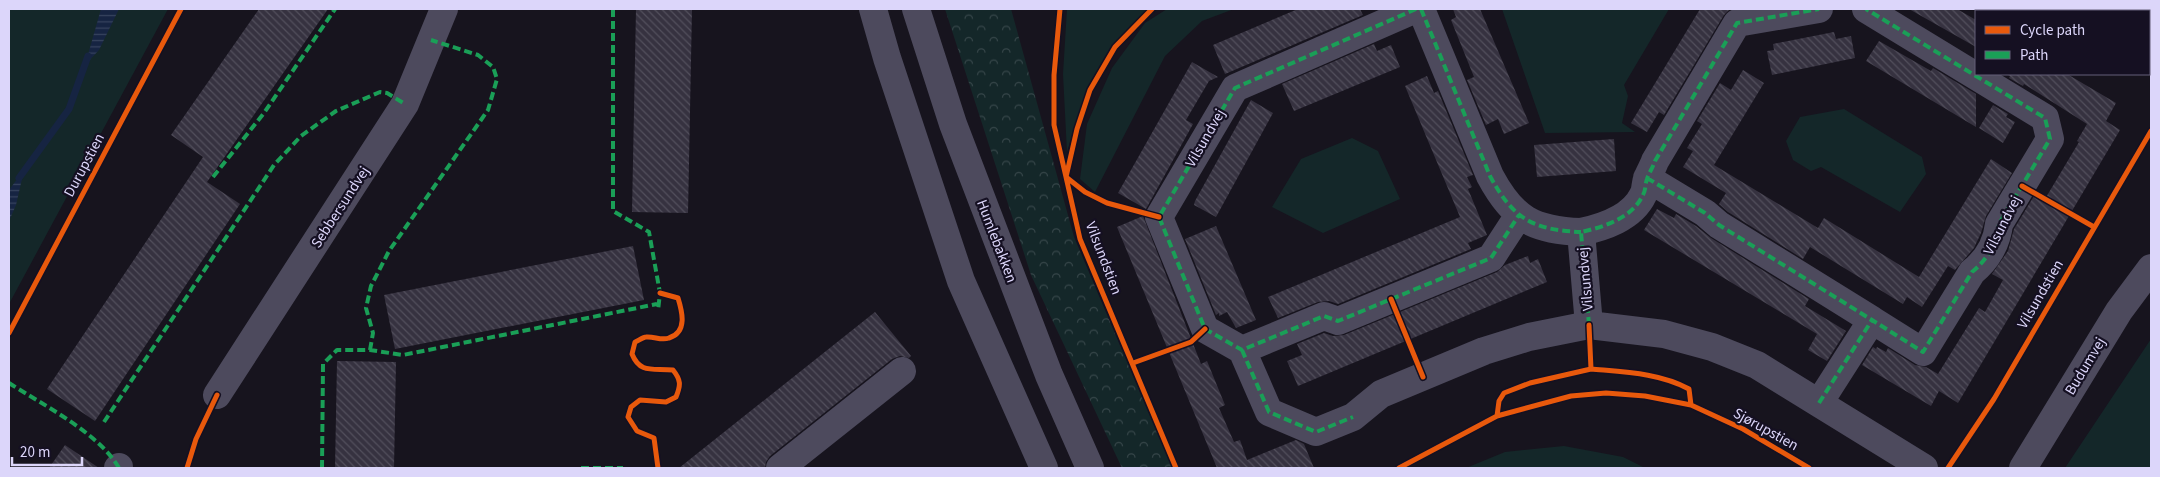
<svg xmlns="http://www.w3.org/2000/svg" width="2160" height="477" font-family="'Source Sans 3',sans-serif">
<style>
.green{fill:#142729}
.forest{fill:url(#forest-crowns)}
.water{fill:url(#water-rules)}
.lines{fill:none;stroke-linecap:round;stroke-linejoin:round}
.stream{stroke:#162442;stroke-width:7}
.building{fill:url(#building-back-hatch)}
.minor{stroke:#4d4a5d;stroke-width:28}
.quiet{stroke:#1a9f57;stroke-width:4;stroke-dasharray:8 4;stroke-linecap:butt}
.cycleway-casing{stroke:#151022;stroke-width:8}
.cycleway{stroke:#e8590c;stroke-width:5}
.labels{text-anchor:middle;stroke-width:4.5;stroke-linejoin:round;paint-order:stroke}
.street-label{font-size:15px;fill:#dcd6fa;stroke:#151022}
</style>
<defs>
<pattern id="forest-crowns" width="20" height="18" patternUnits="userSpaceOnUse" patternTransform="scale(1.25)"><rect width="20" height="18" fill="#142729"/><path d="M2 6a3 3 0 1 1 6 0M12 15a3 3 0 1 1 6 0" fill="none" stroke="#364649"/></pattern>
<pattern id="water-rules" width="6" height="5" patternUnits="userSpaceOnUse" patternTransform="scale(1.25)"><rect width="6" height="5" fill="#162442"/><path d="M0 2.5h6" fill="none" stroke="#37435e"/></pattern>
<pattern id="building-back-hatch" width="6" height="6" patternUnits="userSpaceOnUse" patternTransform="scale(1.25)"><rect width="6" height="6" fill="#363240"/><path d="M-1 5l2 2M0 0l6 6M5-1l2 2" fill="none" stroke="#524f5c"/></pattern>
</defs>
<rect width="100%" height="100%" fill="#17141e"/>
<!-- green -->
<path class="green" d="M9,9H168L9,304Z
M1067,9H1153L1112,45L1087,88L1067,152L1063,74Z
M1167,9H1234L1202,21L1165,56L1095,192L1080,179L1087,124L1112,68L1145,23Z
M1502,9H1669L1624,85L1628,96L1622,123L1635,132L1545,133Z
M1844,109L1922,157L1926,174L1900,212L1821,167L1811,171L1793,160L1786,141L1800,117Z
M1352,138L1378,151L1400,199L1323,233L1272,207L1301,159Z
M2151,339V468H2065Z
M1564,446L1623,457L1645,468H1466L1505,452Z"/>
<!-- forest -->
<path class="forest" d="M945,9H1011L1074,237L1172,468H1122L1031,275Z"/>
<!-- water -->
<path class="water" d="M101,9H119L99,50L85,65Z
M24,170L16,205L9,221V190Z"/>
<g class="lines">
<!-- stream -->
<path class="stream" d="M19,178L69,109L88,56"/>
</g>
<!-- building -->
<path class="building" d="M259,9H328L207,182L240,204L95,421L47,389L203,157L171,135Z
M636,9H692L688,213L632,212Z
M1298,9H1360L1363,15L1225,74L1213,45Z
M1453,9H1480L1529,123L1504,134L1498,119L1486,125L1467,80L1474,77L1451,20L1456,17Z
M1700,9H1730L1724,15L1664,115L1659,112L1647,132L1631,123Z
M1909,9H1957L1976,20V47Z
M1834,32L1836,39L1851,36L1855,58L1772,75L1767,51L1774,50L1773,44Z
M1879,41L1931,71L1933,68L1976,94V127L1866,61Z
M1374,44L1377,51L1391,45L1400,67L1294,111L1282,84Z
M1192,62L1218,77L1209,81L1186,120L1193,124L1146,209L1118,193Z
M1743,70L1764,83L1714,165L1818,228L1824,218L1919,277L1991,159L2012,173L1986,216L1981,233L1974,248L1955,270L1948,266L1922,307L1907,297L1903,304L1810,247L1803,259L1728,212L1719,204L1726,193L1683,167L1693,151L1687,148L1702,124L1697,121L1720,83L1731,90Z
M2006,74H2067L2116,103L2106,121L2120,130L1958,403L1939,391L1931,406L1862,365L1873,347L1876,349L1877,347L1886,352L1888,348L1915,365L1926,367L1938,374L1979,308L1985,312L2003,280L1992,274L2008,251L2014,229L2034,196L2042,201L2045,199L2079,142L2077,141L2087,124L2024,84L2023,86L2009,78L2010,76Z
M1427,76L1434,93L1438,91L1473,175L1467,177L1472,187L1468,189L1487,235L1468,243L1471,249L1338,304L1329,301L1318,302L1278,318L1268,297L1460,217L1405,86Z
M1251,100L1273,113L1216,217L1194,205L1195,201Z
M1993,105L2008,114L2006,117L2015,122L2003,143L1979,128Z
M1614,139L1616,171L1537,177L1534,145Z
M1657,209L1674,218L1676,214L1696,226L1711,238L1809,299L1805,306L1846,331L1827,361L1808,350L1817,334L1644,230Z
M1143,216L1201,364L1207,361L1225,405L1219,408L1234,442L1240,440L1247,460L1296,440L1304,444L1314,468H1217L1117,227Z
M1216,226L1256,320L1236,328L1227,312L1219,316V313L1216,315L1185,239Z
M633,246L644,300L395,349L384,295Z
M1528,256L1530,263L1538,259L1547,282L1298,386L1287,361L1302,355L1297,344L1324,333L1333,336L1344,335L1497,272L1505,265Z
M875,312L911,356L909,358L900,356L892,359L770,456L766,462L765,468H679Z
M337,361L396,362L394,468H335Z
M65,445L99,468H49Z"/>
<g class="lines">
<!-- minor -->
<path class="minor" d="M873,9L887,58L961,281L1044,468
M916,9L953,124L1049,375L1090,468
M1416,9L1235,88L1159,217L1205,329L1242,350L1324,316L1338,321L1491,258L1519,215
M1421,9L1490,176C1513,219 1533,230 1581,232
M1647,178L1705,213L1719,225L1872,320
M1589,325L1581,232C1604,227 1632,218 1643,195C1646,190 1645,184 1647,179C1649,173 1653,167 1655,161L1737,23L1819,9
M1242,350L1269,412L1316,432L1353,417L1381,394L1484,351L1529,337L1589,325L1664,334L1712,347L1757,365L1924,468
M217,395L405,104L444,9
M1819,403L1872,320L1923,352L1972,272C1987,260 1997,243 1999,224L2050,139L2045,118L1866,9
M118,468L119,467
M780,468L902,371
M2023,468L2119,311L2151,268"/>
<!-- quiet -->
<path class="quiet" d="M613,9V211L649,232L660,293L658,311
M1416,9L1235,88L1159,217L1205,329L1242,350L1324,316L1338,321L1491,258L1519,215
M1421,9L1490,176C1513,219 1533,230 1581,232
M213,177L264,113L335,9
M1647,178L1705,213L1719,225L1872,320
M1589,325L1581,232C1604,227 1632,218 1643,195C1646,190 1645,184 1647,179C1649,173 1653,167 1655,161L1737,23L1819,9
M370,350L373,333L366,308L371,286L389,251L488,110L497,79L493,67L478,55L431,40
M1242,350L1269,412L1316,432L1353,417
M9,383C43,405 99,433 119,468
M1819,403L1872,320L1923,352L1972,272C1987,260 1997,243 1999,224L2050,139L2045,118L1866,9
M104,422L274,165L301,136L336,111L380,92L387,93L405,104
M322,468L323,364L337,350H370L403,355L657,304
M581,468H623"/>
<!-- cycleway casing -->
<g class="cycleway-casing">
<path id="cycleway" d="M1060,9L1054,75V125L1066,177L1085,192L1107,203L1159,217
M1152,9L1115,47L1090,90L1077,129L1066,177L1080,239L1176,468
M2022,186L2094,227
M1391,299L1423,377
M9,333L181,9
M1133,363L1191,342L1205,329
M1591,369C1624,372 1660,373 1689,389L1691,405
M1497,416L1499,401L1504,393L1530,383L1591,369L1589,325
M187,468L196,439L217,395
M658,468L654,438L637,431L628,417L631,407L640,400L666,402L676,397C681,385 681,380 673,370C653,368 640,374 632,354L635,342C638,341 643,337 646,337C654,336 661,341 669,338C688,332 682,311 678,298L660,293
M1399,468L1497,416L1571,396L1606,393L1645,396L1691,405L1743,429L1809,468
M1948,468L1994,399L2151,131"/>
</g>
<!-- cycleway -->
<use href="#cycleway" class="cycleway"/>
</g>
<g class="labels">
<!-- street labels -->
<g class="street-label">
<text transform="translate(1205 138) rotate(-60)" y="5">Vilsundvej</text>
<text transform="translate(84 165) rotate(-62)" y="5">Durupstien</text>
<text transform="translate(340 207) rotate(-57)" y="5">Sebbersundvej</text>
<text transform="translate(2002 225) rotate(-63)" y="5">Vilsundvej</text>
<text transform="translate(997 241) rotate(69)" y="5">Humlebakken</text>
<text transform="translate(1104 258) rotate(69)" y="5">Vilsundstien</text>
<text transform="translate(1585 279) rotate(-95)" y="5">Vilsundvej</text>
<text transform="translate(2040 294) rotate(-60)" y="5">Vilsundstien</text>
<text transform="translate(2085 366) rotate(-59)" y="5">Budumvej</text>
<text transform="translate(1766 429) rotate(29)" y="5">Sjørupstien</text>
</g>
</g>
<!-- border -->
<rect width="2160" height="477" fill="none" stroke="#dcd6fa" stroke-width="20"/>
<!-- legend -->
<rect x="1975" y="10" width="175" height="65" fill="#151022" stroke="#655f78"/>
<rect x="1985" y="26" width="25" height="8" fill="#e8590c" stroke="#655f78"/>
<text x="2020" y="35" font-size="15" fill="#dcd6fa">Cycle path</text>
<rect x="1985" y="51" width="25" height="8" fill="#1a9f57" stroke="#655f78"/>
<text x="2020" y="60" font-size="15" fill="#dcd6fa">Path</text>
<!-- scale -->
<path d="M12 457v8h70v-8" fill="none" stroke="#dcd6fa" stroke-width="2.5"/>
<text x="20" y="457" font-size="15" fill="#dcd6fa" stroke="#151022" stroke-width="4" paint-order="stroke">20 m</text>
</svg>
